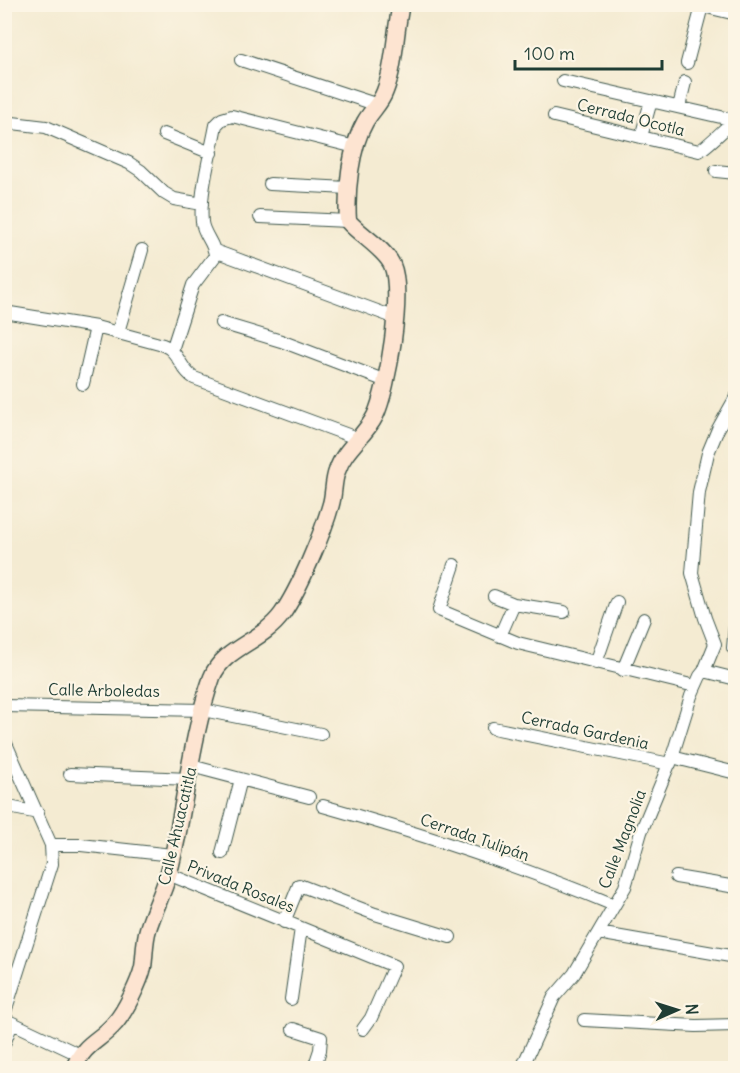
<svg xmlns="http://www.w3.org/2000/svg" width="740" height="1073" font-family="Delius,sans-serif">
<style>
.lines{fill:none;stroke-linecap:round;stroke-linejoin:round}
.street-casing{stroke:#3f574c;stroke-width:14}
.secondary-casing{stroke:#3f574c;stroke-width:19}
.street{stroke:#fff;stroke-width:12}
.secondary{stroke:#fde4d1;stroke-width:16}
.labels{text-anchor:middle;stroke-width:4.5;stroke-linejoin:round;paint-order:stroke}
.street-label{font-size:16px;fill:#1f3d34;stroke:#fcf5e5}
</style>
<rect width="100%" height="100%" fill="#fcf5e5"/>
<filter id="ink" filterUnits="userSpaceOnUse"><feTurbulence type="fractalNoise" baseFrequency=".0167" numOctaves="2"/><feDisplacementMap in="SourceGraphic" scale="12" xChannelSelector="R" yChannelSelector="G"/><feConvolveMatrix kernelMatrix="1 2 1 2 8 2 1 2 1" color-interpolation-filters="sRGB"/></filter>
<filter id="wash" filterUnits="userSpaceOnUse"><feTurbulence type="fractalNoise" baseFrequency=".008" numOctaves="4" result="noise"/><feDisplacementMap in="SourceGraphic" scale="24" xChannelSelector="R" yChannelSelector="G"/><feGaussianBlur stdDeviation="1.35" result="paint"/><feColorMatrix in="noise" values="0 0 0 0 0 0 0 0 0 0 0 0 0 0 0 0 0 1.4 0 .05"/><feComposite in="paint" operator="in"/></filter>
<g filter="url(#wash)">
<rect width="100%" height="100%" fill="#f4ebd2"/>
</g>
<g filter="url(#ink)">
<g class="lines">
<!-- street casing -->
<g class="street-casing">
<path id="street" d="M694,4L736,14
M241,60L378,105
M687,63L702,6
M563,81L734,120
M679,107L685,82
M554,116L699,151C707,147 726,127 736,119
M4,122L46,127L129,163L141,171L164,193L174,199L202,204
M164,134L211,153
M641,137L651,101
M716,171L736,173
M270,184L348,188
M260,217L348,221
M215,251L396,318
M4,312L96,327L163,345C179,351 180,370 194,378L359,439
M221,323L281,341L386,381
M118,332L142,250
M172,350L193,285L215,256C215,244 203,234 202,222C199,194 211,153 216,125L222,119L232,116L355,147
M83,384L96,327
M454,565L439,610L518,643L695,686
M494,596L514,604L564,612
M500,636L514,604
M715,644L705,618L692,573L699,492L708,453L718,429L736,397
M733,648L736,615
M596,663L617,602
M623,670L644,619
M704,671L736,679
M4,706L203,710L321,734
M493,728L670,764
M4,739L51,845L52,864L4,1015
M672,757L736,773
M191,766L309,797
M70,774L189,779
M4,806L38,813
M323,806C422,834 520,866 614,905
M51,845H81L172,855
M222,853L241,779
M168,874L301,928L291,999
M676,877L736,887
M284,922L299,885L375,914L450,937
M301,928L394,966L371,1018L363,1029
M598,933L736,957
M4,1019L80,1055
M584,1020L696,1026L736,1025
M293,1029L321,1038L320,1050L314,1068
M4,1044L12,1023
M522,1068L554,997L574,974L625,887L641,832L672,757L691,696L700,676L704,671L715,644"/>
</g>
<!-- secondary casing -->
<g class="secondary-casing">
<path id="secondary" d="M74,1068C85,1042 99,1042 115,1023C125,1012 140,981 143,967C145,954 144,942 148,929C154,910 163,893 168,875C172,863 174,850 177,837C187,786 195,725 212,677C223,648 262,642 282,614C299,590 323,533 331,504C334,494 333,481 337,471C344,449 365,436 375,416C388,389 404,292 392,265C385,249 360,235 348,221C346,192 350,148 365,122C371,111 381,103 385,91C395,66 395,31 401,4"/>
</g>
<!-- street -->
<use href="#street" class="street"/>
<!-- secondary -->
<use href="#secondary" class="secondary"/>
</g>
</g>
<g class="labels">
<!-- street labels -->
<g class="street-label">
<text transform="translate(631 117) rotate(14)" y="6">Cerrada Ocotla</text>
<text transform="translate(104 690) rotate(1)" y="6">Calle Arboledas</text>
<text transform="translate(585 730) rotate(12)" y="6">Cerrada Gardenia</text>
<text transform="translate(177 826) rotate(-77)" y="6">Calle Ahuacatitla</text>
<text transform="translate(475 837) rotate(19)" y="6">Cerrada Tulipán</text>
<text transform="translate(622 839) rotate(-69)" y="6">Calle Magnolia</text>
<text transform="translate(241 886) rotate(22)" y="6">Privada Rosales</text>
</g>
</g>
<!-- margin -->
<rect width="740" height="1073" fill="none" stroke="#fcf5e5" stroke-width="24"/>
<!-- north arrow -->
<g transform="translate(677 1010) rotate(87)" stroke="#fcf5e5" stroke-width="4.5" paint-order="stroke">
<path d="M0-4.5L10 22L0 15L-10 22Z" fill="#1f3d34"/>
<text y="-9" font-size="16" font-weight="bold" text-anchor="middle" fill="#1f3d34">N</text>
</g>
<!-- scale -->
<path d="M515 60v9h147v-9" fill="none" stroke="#1f3d34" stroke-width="3"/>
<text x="524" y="60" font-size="18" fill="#1f3d34" stroke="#fcf5e5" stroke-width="4.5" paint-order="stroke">100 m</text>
</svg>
